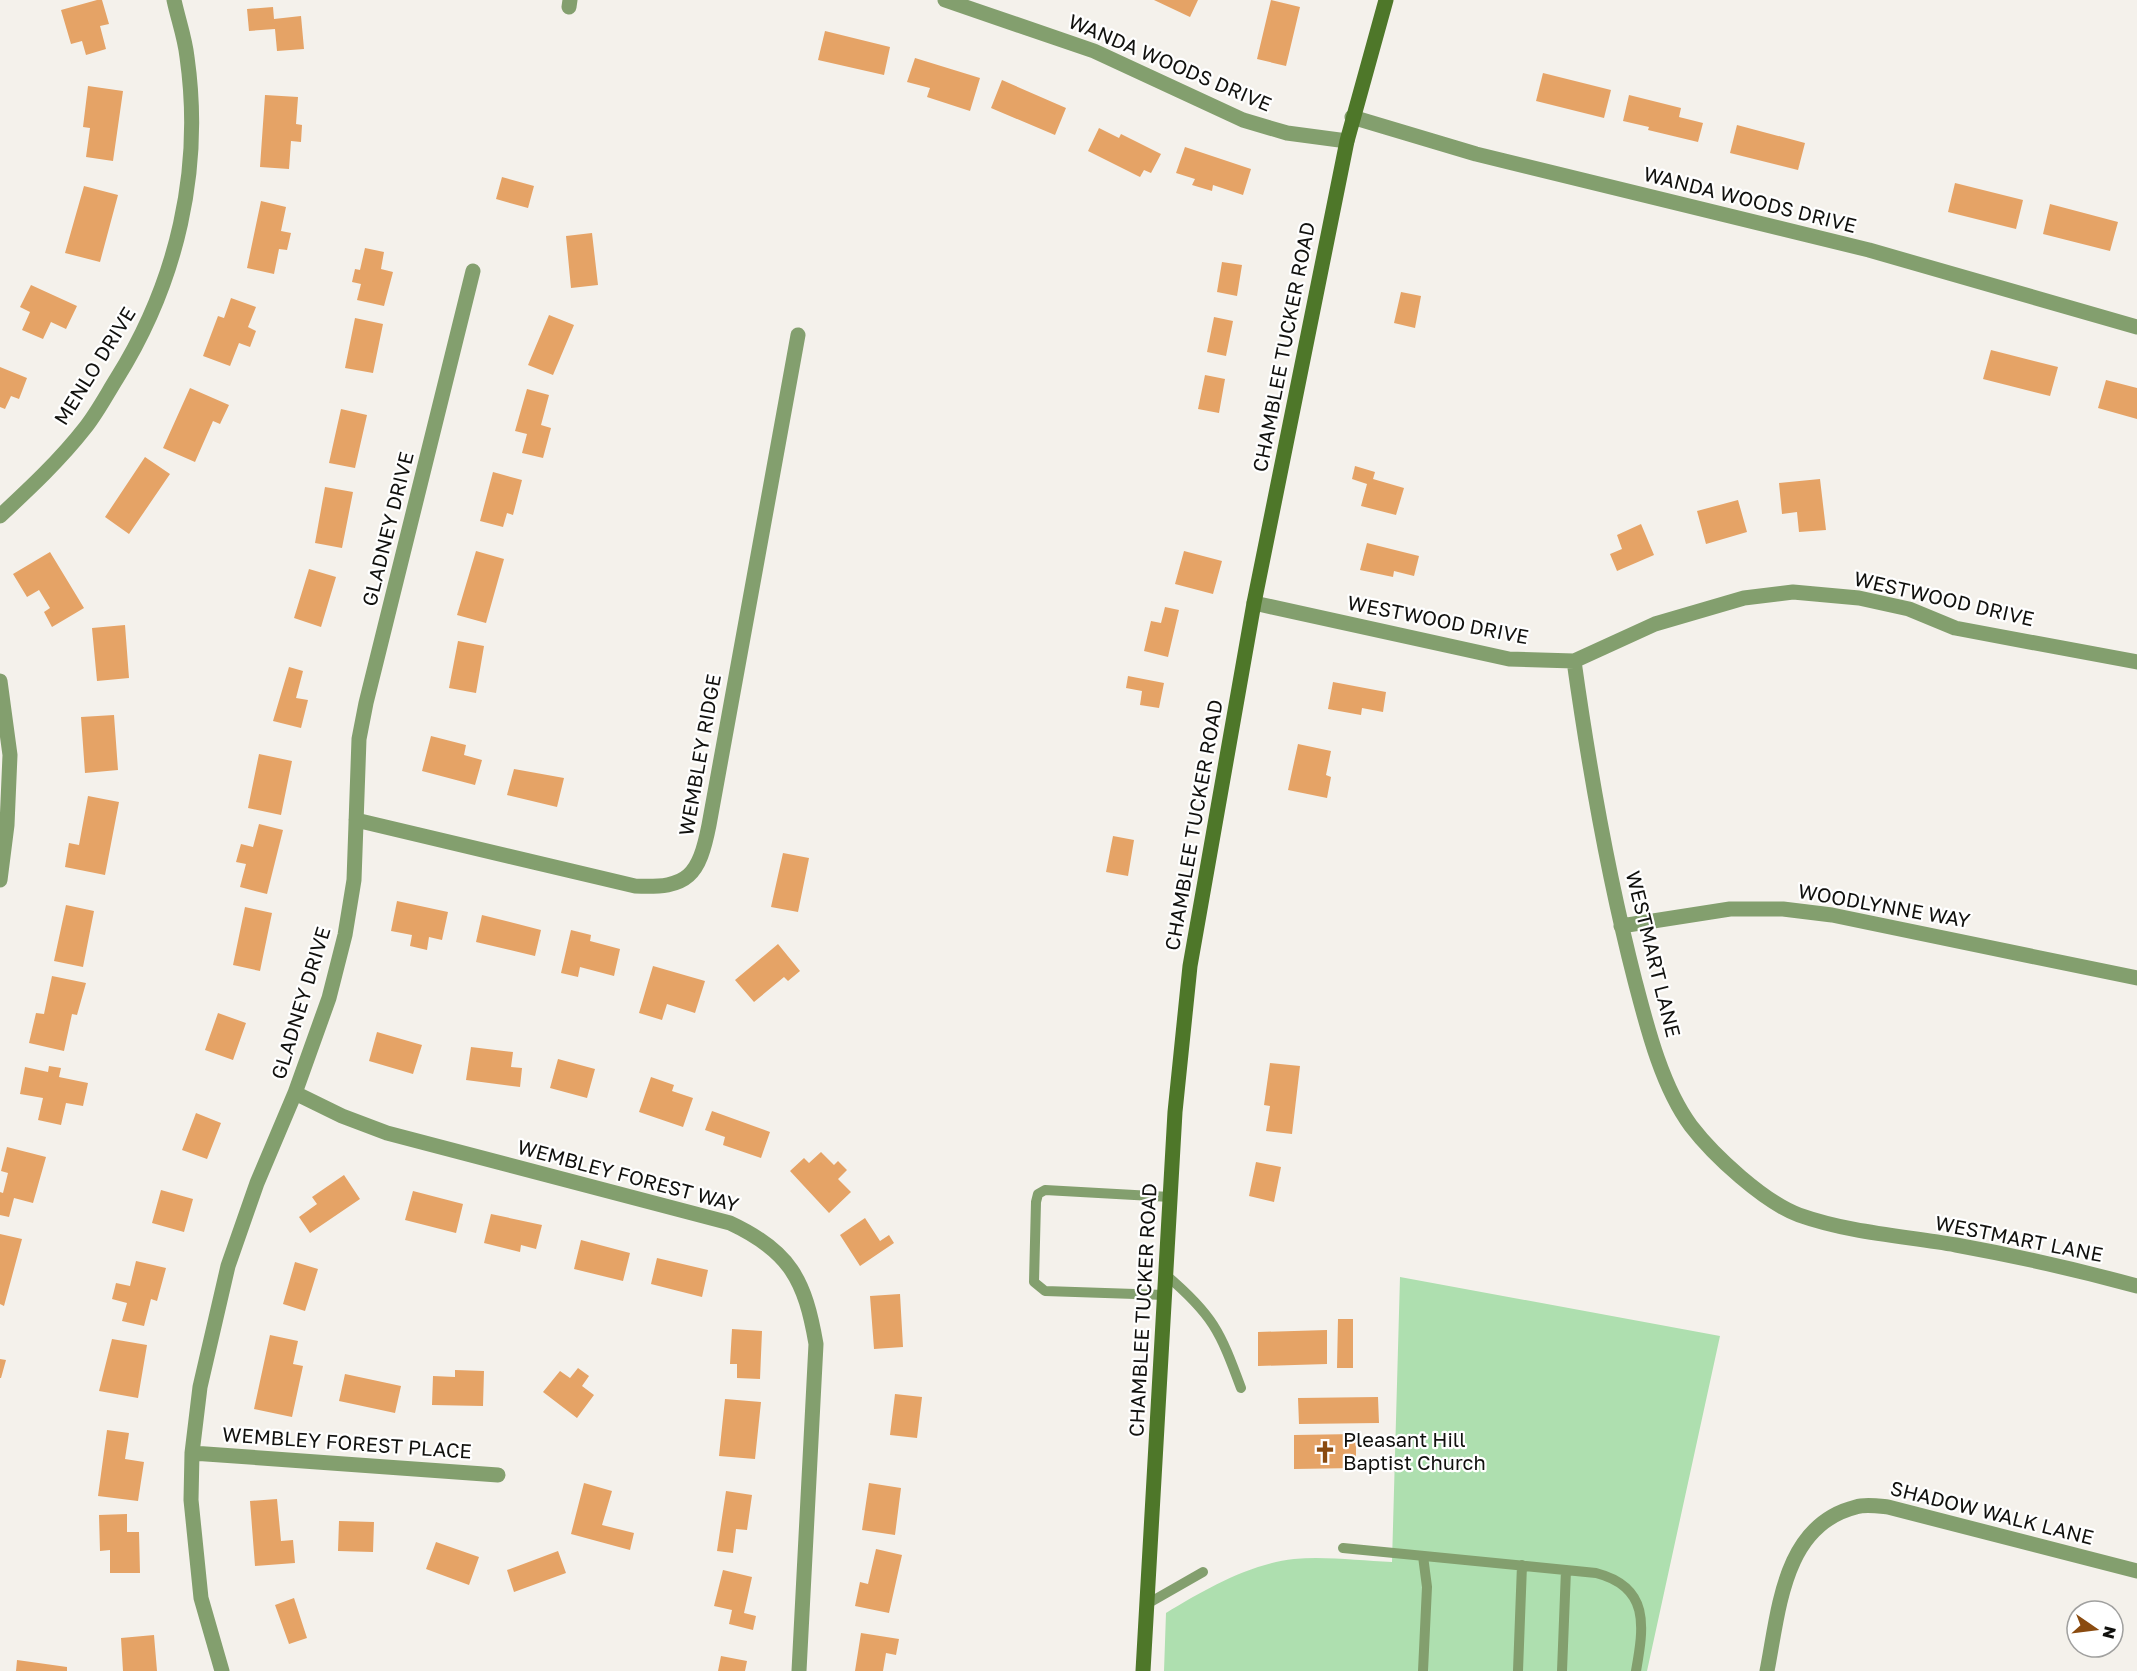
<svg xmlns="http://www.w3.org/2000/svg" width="2137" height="1671" font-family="'Golos Text',sans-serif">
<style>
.green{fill:#aedfaf}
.building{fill:#e5a366}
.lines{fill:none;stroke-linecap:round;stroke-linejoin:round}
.lane{stroke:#839f6e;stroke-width:10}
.street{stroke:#839f6e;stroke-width:15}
.secondary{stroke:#4e7729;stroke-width:15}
.labels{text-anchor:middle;stroke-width:4.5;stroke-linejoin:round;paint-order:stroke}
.street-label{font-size:20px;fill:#11110e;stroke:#fff}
.poi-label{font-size:20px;fill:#11110e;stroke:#fff;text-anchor:start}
</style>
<rect width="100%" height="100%" fill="#f4f1eb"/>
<!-- green -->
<path class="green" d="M1400,1277L1720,1336L1647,1671H1164L1166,1613C1204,1590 1249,1564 1294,1559C1326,1556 1361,1561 1392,1562Z"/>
<!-- building -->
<path class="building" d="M97,0H102L109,24L100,26L106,49L86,55L82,41L71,44L61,10Z
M1154,0H1198L1190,17Z
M1271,0L1300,7L1286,66L1257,59Z
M273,7L274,19L301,16L304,49L277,51L275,29L249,31L247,9Z
M825,31L890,47L884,75L818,60Z
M915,58L980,78L970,111L927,97L930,88L907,82Z
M1543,73L1611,90L1604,118L1536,101Z
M1002,80L1066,108L1055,135L991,108Z
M88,86L123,91L113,161L86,157L90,128L83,127Z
M265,95L298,97L296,124L302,125L301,142L291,141L289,169L260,167Z
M1629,95L1681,108L1679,117L1703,123L1698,142L1648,130L1649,127L1623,121Z
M1737,125L1805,143L1798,170L1730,153Z
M1099,128L1119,138L1121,134L1161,154L1151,173L1144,170L1140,177L1088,151Z
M1185,147L1251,169L1243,195L1213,185L1212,191L1192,185L1195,179L1176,173Z
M502,177L534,186L528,208L496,199Z
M1955,183L2023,200L2016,229L1948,212Z
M84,186L118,195L100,262L65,253Z
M261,201L286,207L281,231L291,233L287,250L279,249L274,274L247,268Z
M2050,204L2118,222L2110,251L2043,234Z
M592,233L598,285L571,288L566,236Z
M365,248L384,252L381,269L393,272L384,306L357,300L361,284L352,282L355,269L360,270Z
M1222,262L1242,265L1237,296L1217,292Z
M31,285L77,306L66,329L51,322L43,339L22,330L30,312L20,307Z
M1401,292L1421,296L1415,328L1394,323Z
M231,298L256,307L248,327L256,331L250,347L239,343L230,366L203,356L218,316L224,318Z
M549,315L574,325L553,375L528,365Z
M1214,317L1233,321L1226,356L1207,352Z
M355,318L383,324L373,373L345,368Z
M1991,350L2058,367L2050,396L1983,379Z
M0,367L27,378L19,399L11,396L5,409L0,407Z
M1205,375L1225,379L1219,413L1198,409Z
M2106,380L2137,388V419L2098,408Z
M190,388L229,405L220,424L213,421L195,462L163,448Z
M527,389L549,395L541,425L551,428L543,458L522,453L527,434L515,431Z
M341,409L367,415L355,468L329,463Z
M145,457L170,474L129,534L105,517Z
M1355,466L1375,472L1373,479L1404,488L1396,515L1361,506L1367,484L1352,479Z
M493,472L522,480L513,515L507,513L503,527L480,521Z
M1820,479L1826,530L1799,532L1797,512L1782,514L1779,483Z
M325,487L353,492L342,548L315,543Z
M1738,500L1747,532L1706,544L1697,511Z
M1641,524L1654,555L1617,571L1610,554L1622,549L1617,535Z
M1367,543L1419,556L1414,576L1394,571L1393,577L1360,570Z
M476,551L504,559L486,623L457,615Z
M1184,551L1222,561L1213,594L1175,584Z
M50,552L84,608L52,627L44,612L50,608L39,590L27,597L13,574Z
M309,569L336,577L321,627L294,618Z
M1165,607L1179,610L1168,657L1144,651L1151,621L1161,623Z
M125,625L129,678L97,681L92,628Z
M458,641L484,646L476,693L449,688Z
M289,667L303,671L296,698L308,700L301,728L273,721Z
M1128,676L1164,683L1159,708L1140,705L1142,691L1126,688Z
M1333,682L1386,692L1383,712L1362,708L1361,715L1328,709Z
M114,715L118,770L85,773L81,717Z
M431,736L466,745L464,755L482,760L475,785L422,771Z
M1298,744L1331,751L1326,775L1331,777L1327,798L1288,790Z
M259,754L292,761L281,815L248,808Z
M514,769L564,778L557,807L507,795Z
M88,796L119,802L105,875L65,867L69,843L79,845Z
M259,824L283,830L267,894L240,887L246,864L236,862L241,844L253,847Z
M1113,836L1134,840L1128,876L1106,872Z
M783,853L809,858L798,912L771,907Z
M397,901L448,912L442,940L429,937L427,950L410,946L412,935L391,931Z
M66,905L94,911L83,967L54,961Z
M245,907L272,913L260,971L233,965Z
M482,915L541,930L535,956L476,942Z
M571,930L591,935L590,941L620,949L614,976L580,967L578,977L561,973Z
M778,944L800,971L788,981L784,977L754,1002L735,980Z
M653,966L705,981L695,1013L667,1004L662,1020L639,1013Z
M52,976L86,983L77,1015L72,1014L64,1051L29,1043L36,1013L44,1014Z
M218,1013L246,1023L233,1060L205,1050Z
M377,1032L422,1045L413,1074L369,1061Z
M471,1047L513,1052L511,1067L522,1068L520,1087L466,1080Z
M558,1059L595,1069L587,1098L550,1088Z
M1270,1063L1300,1066L1292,1134L1266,1131L1270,1106L1264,1105Z
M49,1066L61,1068L59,1077L88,1083L83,1106L66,1103L61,1125L38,1120L43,1098L20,1094L25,1067L48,1072Z
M651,1077L674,1085L672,1091L693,1098L683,1127L639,1112Z
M712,1111L770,1132L761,1158L723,1145L725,1137L705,1130Z
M196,1113L221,1123L207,1159L182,1150Z
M7,1147L46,1157L33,1203L14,1198L9,1217L0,1215V1192L3,1193L8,1173L1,1171Z
M821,1152L834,1165L838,1161L847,1170L838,1179L851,1192L829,1213L790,1171L804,1158L809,1163Z
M1256,1162L1281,1167L1274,1202L1249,1196Z
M344,1175L360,1199L310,1233L299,1217L317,1204L312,1197Z
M161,1190L193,1199L184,1232L152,1223Z
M413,1191L463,1204L456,1233L405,1220Z
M491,1214L542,1225L536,1249L521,1245L520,1252L484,1243Z
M865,1218L880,1241L889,1235L894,1243L860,1266L840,1235Z
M0,1234L22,1239L4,1306L0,1304Z
M581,1240L630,1253L623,1281L574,1269Z
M657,1258L708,1270L702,1297L651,1284Z
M136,1261L166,1268L157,1301L151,1299L144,1326L122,1321L127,1303L112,1299L116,1283L130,1286Z
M295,1262L318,1269L305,1311L283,1304Z
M900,1294L903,1347L874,1349L870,1296Z
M1338,1319H1353V1368H1337Z
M732,1329L762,1331L760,1379L737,1378V1364H730Z
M1327,1330V1364L1258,1366V1332Z
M270,1335L298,1341L293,1364L303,1366L292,1417L254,1409Z
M112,1339L147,1345L138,1398L99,1391Z
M0,1359L6,1360L1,1378H0Z
M578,1368L589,1376L582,1386L594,1395L577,1418L543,1392L560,1371L570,1378Z
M455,1370L484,1371L483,1406L432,1405L433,1376L455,1377Z
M345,1374L401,1386L395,1413L339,1401Z
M895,1394L922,1397L917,1438L890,1435Z
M1378,1397L1379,1423L1299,1424L1298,1398Z
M725,1399L761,1402L755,1459L719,1456Z
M107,1430L129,1433L125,1459L144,1462L138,1501L98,1496Z
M1356,1434V1468L1294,1469V1435Z
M584,1483L612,1491L602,1525L634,1533L630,1550L571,1534Z
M869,1483L901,1488L895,1535L862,1530Z
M726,1491L752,1495L747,1530L736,1529L733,1553L717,1551Z
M277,1499L281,1541L293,1540L295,1563L255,1566L250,1501Z
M127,1514V1532H139L140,1573H110V1550L100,1551L99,1515Z
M339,1521L374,1522L373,1552L338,1551Z
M436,1542L479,1557L469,1585L426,1569Z
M876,1549L902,1555L889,1613L855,1606L860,1582L868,1584Z
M558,1551L566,1573L514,1592L507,1570Z
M723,1570L752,1577L744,1613L756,1616L753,1630L729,1624L732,1610L714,1606Z
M294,1598L307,1638L289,1644L275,1605Z
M861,1633L899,1639L896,1655L886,1653L883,1671H855Z
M154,1635L157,1671H123L121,1638Z
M721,1656L747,1661L745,1671H718Z
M17,1660L67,1667V1671H16Z"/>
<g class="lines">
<!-- lane -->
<path class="lane" d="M1166,1275C1213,1315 1220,1331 1241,1388
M1165,1295L1045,1291L1034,1282L1036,1202L1038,1194L1045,1190L1170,1197
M1343,1548L1596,1573C1650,1587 1644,1626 1636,1671
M1147,1604L1203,1572
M1423,1671L1427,1587L1423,1556
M1518,1671L1522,1565
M1562,1671L1566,1570"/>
<!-- street -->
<path class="street" d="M945,0L1094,51L1243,120L1287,133L1347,141
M569,7L570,0
M1352,117L1476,154L1869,250L2137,327
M0,516C30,488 60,460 85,428C97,413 107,394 117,378C177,282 203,170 187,57C185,38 178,19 174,0
M1254,603L1509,659L1574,661L1655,624L1744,598L1793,592L1859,598L1909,609L1955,628L2137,662
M1574,661C1589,768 1608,876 1635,981C1647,1027 1662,1087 1691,1126C1714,1156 1764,1202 1799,1215C1850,1233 1904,1236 1956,1245C2017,1256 2078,1270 2137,1286
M0,681L10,755L7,825L0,880
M356,820L635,886C689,889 699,875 709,825L798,335
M1621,926L1730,909H1783L1832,915L2137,978
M295,1093L342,1116L387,1133L730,1223C790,1251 805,1280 816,1344L799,1671
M192,1453L498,1475
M222,1671L201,1598L191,1500L192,1453L200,1387L228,1266L257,1183L295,1093L329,998L345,935L354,880L359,739L366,703L473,271
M1767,1671C1779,1610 1783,1525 1856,1507C1865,1504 1878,1506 1888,1507L2137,1571"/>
<!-- secondary -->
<path class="secondary" d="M1143,1671L1175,1112L1190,966L1254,603L1347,141L1386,0"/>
</g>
<!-- icons -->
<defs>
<g id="church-bare" transform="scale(1.8)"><path d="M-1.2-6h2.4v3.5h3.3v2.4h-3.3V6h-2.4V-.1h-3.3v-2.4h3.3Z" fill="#8a4b10" stroke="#fff" stroke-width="2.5" paint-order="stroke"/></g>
</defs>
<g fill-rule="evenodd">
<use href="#church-bare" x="1325" y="1452"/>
</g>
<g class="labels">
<!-- street labels -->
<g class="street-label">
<text transform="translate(1170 63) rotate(23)" y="7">WANDA WOODS DRIVE</text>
<text transform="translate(1750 200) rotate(14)" y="7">WANDA WOODS DRIVE</text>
<text transform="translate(1284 347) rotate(-79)" y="7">CHAMBLEE TUCKER ROAD</text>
<text transform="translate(95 366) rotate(-58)" y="7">MENLO DRIVE</text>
<text transform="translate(388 529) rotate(-76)" y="7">GLADNEY DRIVE</text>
<text transform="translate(1944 599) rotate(13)" y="7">WESTWOOD DRIVE</text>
<text transform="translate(1438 620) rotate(11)" y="7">WESTWOOD DRIVE</text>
<text transform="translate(700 755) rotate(-80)" y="7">WEMBLEY RIDGE</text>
<text transform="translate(1194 825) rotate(-80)" y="7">CHAMBLEE TUCKER ROAD</text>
<text transform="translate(1884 906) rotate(10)" y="7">WOODLYNNE WAY</text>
<text transform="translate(1653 954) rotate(76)" y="7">WESTMART LANE</text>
<text transform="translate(301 1003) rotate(-73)" y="7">GLADNEY DRIVE</text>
<text transform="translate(628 1176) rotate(15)" y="7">WEMBLEY FOREST WAY</text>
<text transform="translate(2019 1239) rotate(11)" y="7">WESTMART LANE</text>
<text transform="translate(1143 1310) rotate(-87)" y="7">CHAMBLEE TUCKER ROAD</text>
<text transform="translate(347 1443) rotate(4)" y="7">WEMBLEY FOREST PLACE</text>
<text transform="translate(1992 1513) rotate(14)" y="7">SHADOW WALK LANE</text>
</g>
<!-- poi labels -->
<g class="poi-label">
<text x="1343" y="1447">Pleasant Hill<tspan x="1343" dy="23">Baptist Church</tspan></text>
</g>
</g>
<!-- north arrow -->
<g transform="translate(2095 1629) rotate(104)"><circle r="28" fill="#ffffff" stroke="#a0a09f" stroke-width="1.5"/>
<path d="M0-4.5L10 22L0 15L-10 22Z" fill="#8a4b10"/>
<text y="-9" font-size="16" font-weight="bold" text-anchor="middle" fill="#11110e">N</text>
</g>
</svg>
